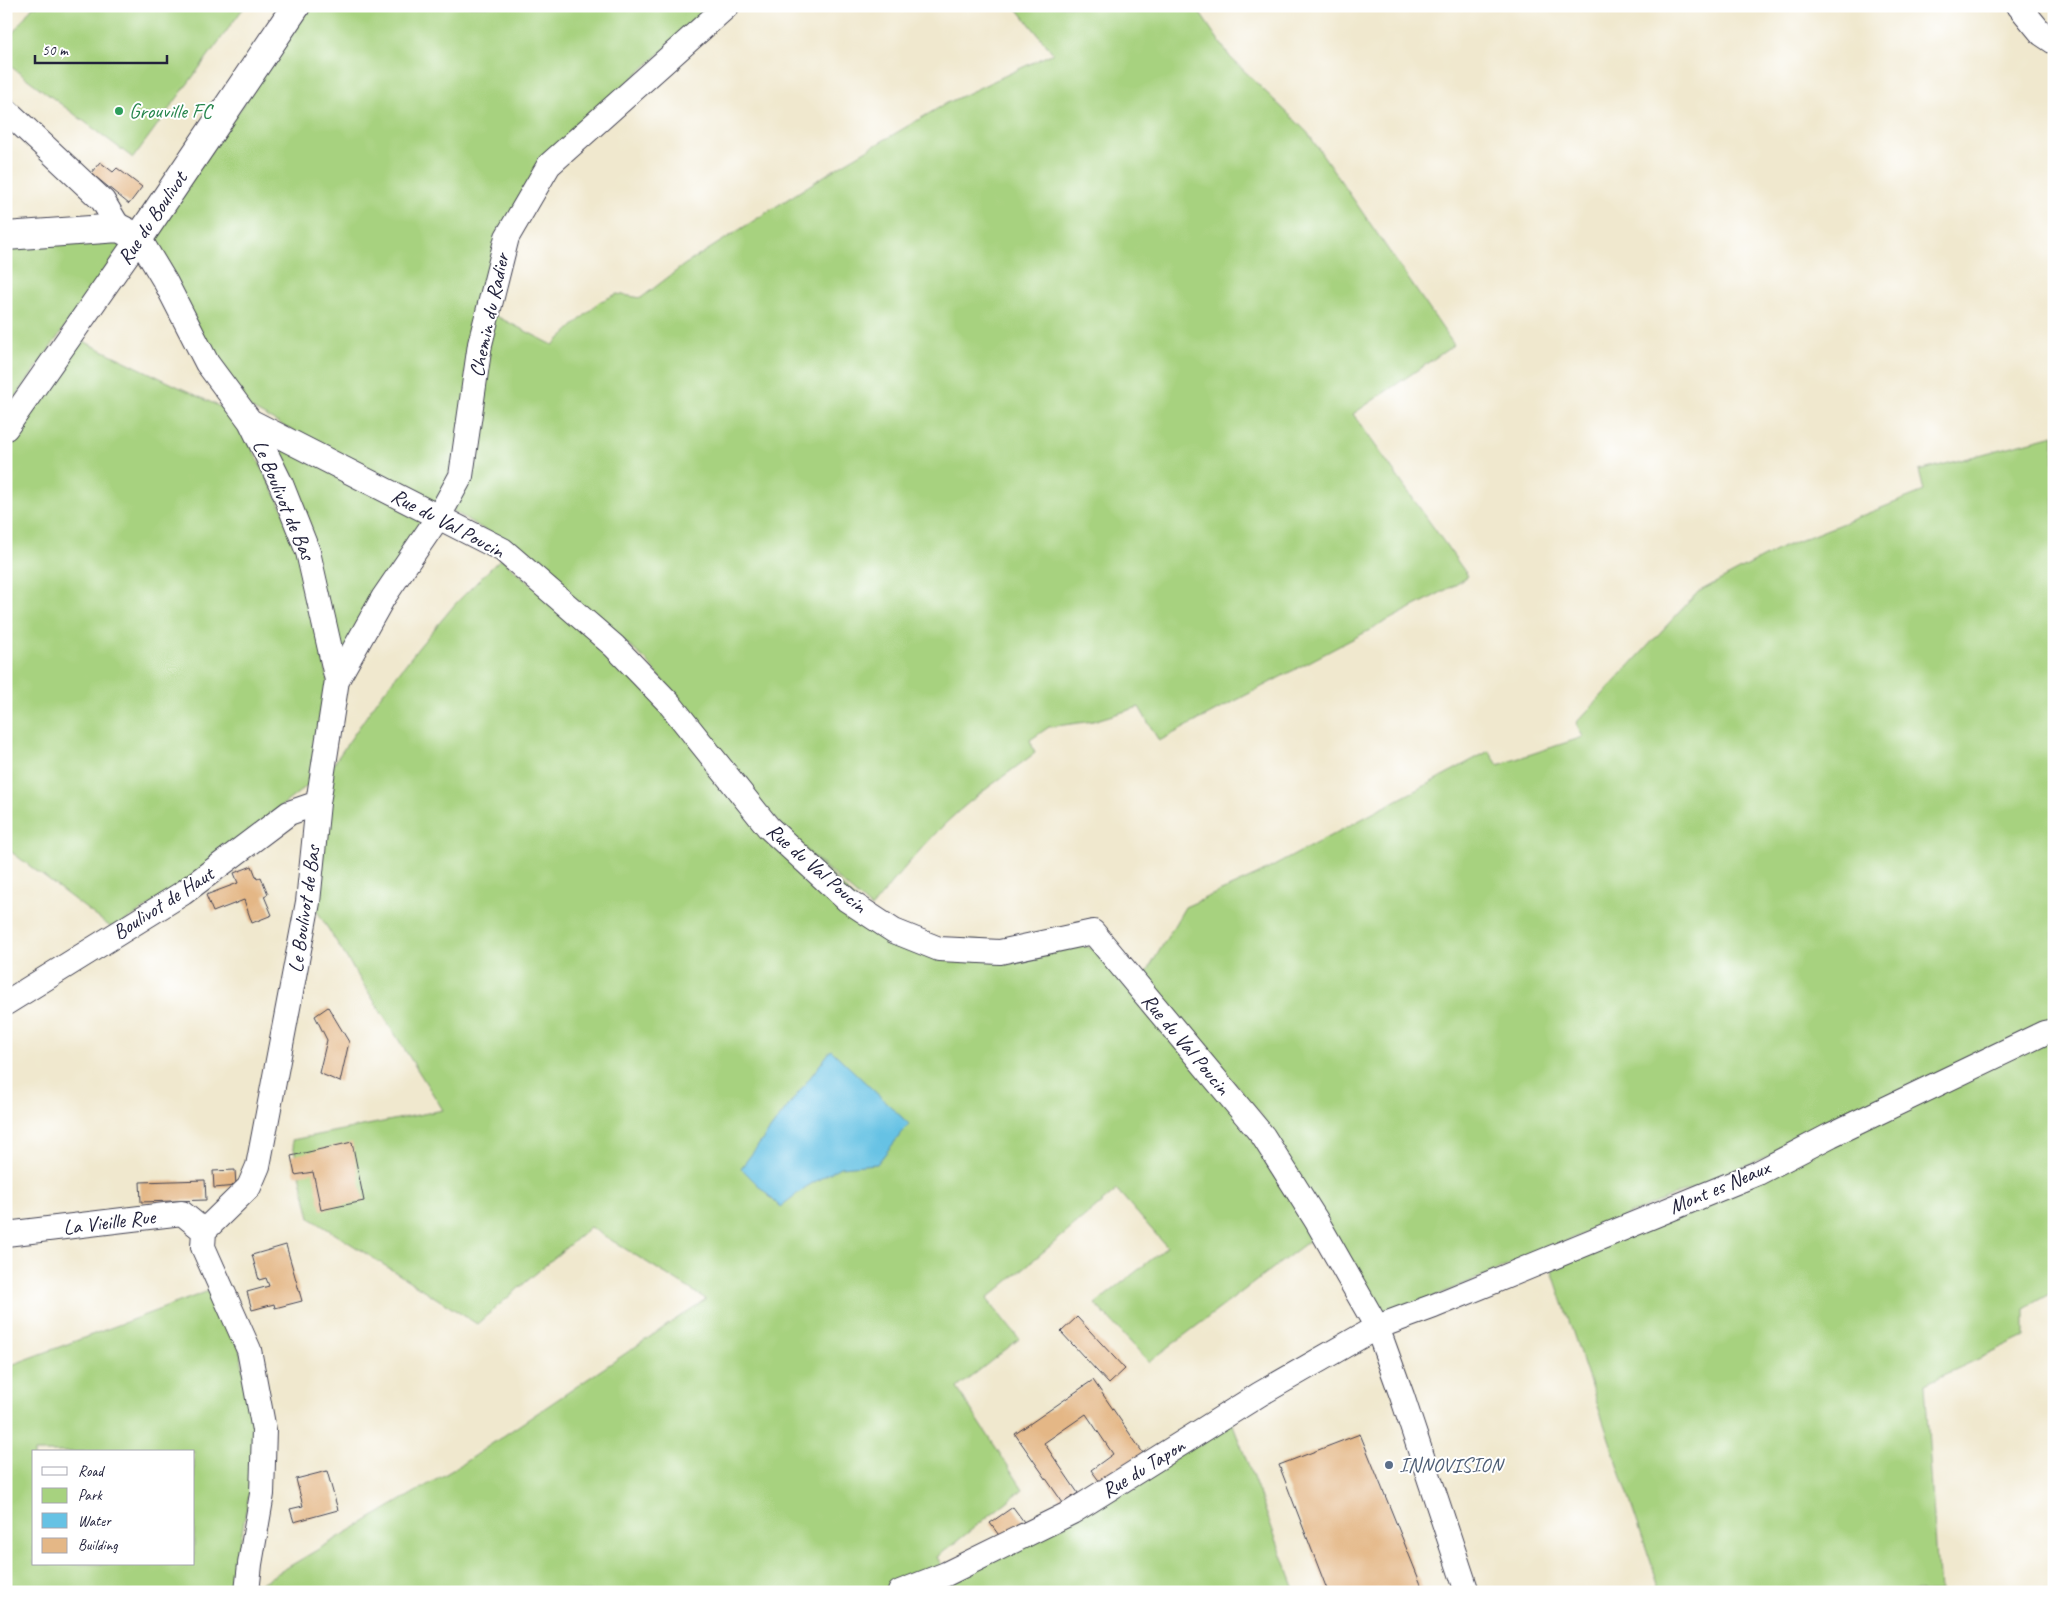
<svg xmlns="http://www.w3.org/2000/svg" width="2060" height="1598" font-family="Caveat,sans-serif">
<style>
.green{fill:#a7d27f;stroke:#647a5d;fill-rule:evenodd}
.water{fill:#66c2e4;stroke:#447290}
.building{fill:#e4b786}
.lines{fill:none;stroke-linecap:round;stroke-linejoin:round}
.minor-casing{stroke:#414051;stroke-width:26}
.major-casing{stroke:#414051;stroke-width:30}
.minor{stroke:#fff;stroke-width:24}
.major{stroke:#fff;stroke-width:28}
.leisure-dot{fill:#2e9e5b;stroke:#fff;stroke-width:2}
.service-dot{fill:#5c6f8a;stroke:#fff;stroke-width:2}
.labels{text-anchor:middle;stroke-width:4;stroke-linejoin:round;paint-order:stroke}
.leisure-label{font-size:21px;fill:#27864d;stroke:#fff;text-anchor:start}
.street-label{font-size:21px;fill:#22223b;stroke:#fff}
.service-label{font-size:21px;fill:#4e5e75;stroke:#fff;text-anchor:start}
</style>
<rect width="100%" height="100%" fill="#fff"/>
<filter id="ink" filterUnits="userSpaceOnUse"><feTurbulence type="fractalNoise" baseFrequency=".02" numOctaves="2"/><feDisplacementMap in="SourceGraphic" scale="10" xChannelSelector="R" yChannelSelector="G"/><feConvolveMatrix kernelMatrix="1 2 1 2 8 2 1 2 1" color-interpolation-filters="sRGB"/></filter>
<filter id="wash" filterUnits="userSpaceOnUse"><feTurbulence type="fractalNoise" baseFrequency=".0096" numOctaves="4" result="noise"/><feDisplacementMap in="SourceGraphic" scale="20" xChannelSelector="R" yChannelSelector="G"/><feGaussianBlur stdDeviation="1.12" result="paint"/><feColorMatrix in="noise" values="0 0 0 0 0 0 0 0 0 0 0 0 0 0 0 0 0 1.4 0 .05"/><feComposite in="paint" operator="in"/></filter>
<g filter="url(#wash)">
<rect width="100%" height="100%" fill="#f0e8ce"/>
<!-- green -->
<path class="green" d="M33,6H245L133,158L6,63V42Z
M311,6H713L543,158L498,242L454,467L436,507L250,408L206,343L151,239Z
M1015,6H1195L1230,57L1307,132L1454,345L1353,414L1468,576L1457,584L1159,741L1139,707L1093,721L1049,727L1030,740L1035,753C1006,775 974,796 948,821C920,848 896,878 871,908L778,825L647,661L515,548L453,511L492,314L553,345L599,302L617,294L641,298L684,265L843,164L947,103L1053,53Z
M117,238L123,244L6,411V244Z
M79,339L235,414L301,546L328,681L317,778L178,887L113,929L6,848V444Z
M2054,435V1025L1807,1140L1383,1318L1260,1113L1144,977L1185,907L1257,875L1489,751L1498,765L1583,737L1576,723L1698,592L1783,547L1924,491L1919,471Z
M265,437L432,518L340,667Z
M501,558L615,658L895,939L1079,943L1093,949L1235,1113L1317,1235L1149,1362L1095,1304L1167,1247L1117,1190L987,1299L1019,1339L957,1388L1023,1489L937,1557L943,1568L883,1592H256V1586L456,1468L706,1299L590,1227L477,1324L310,1218L292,1140L443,1110L315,908L332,766L379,698L419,647L456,603Z
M2054,1036V1292L2025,1308V1337L1925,1384L1939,1592H1661L1550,1265Z
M214,1289L239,1347L254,1423L252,1479L236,1564L234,1592H6V1367ZM34,1452H194V1564H34Z
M1231,1419L1296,1592H915Z"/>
<!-- water -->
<path class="water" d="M831,1050L909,1124L877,1164L840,1167L806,1187L780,1207L741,1168Z"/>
<g id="blocks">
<!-- building -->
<path class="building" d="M100,162L113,172L117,168L142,187L129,204L91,173Z
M252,866L257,879L261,877L268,894L264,896L272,915L252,923L244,900L213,912L206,895L238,883L234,873Z
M328,1007L349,1042L340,1082L319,1073L327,1040L315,1016Z
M352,1142L364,1201L321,1210L313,1172L295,1175L291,1156Z
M235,1170L236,1186L214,1188L213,1171Z
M205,1180L206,1200L141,1202L140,1182Z
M286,1245L302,1301L275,1308L274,1304L252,1310L247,1292L269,1286L266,1278L259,1280L252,1255Z
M1077,1317L1125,1369L1109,1384L1061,1332Z
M1093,1380L1143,1453L1100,1482L1091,1470L1113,1454L1086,1414L1044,1443L1078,1493L1063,1503L1015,1434Z
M1360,1434L1391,1510L1424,1592H1328L1279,1465Z
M327,1471L338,1510L294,1522L290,1509L303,1506L296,1479Z
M1013,1507L1024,1522L1001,1538L990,1523Z"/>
</g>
</g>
<g filter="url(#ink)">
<use href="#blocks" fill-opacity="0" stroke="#414051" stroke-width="1"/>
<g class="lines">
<!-- minor casing -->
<g class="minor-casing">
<path id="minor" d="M2019,6L2042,34L2054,42
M6,110L103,201L119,228
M250,421L503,550L614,646L669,703L768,827L847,900L894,931L939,949L1000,952L1093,932L1263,1136L1316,1220L1377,1327L1402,1396L1467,1592
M6,428L139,238L166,283L207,363L250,421L281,484L308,552L337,680L318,803L308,902L258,1166L249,1187L204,1231L203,1247L249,1350L264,1430L262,1494L250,1564L247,1592
M337,680L383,598L439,516L461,476L480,344L507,237L549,165L727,6
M6,1003L183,893L289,813L318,803
M6,1234L182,1213L204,1231
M900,1592L946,1574L1072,1512L1260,1394L1377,1327L1434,1306L1758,1173L1831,1135L2044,1033L2054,1031"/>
</g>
<!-- major casing -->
<g class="major-casing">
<path id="major" d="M6,236L119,228L139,238L296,6"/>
</g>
<!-- minor -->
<use href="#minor" class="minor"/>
<!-- major -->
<use href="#major" class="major"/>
</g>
</g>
<!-- markers -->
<circle class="leisure-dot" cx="119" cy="111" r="5"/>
<circle class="service-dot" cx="1389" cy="1465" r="5"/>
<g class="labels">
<!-- leisure labels -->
<g class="leisure-label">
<text x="129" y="118">Grouville FC</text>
</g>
<!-- street labels -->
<g class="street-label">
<text transform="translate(152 218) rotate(-56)" y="7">Rue du Boulivot</text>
<text transform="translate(489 315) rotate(-78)" y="7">Chemin du Radier</text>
<text transform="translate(284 500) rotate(67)" y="7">Le Boulivot de Bas</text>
<text transform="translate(448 523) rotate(28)" y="7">Rue du Val Poucin</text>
<text transform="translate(817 868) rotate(41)" y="7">Rue du Val Poucin</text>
<text transform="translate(163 903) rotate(-33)" y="7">Boulivot de Haut</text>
<text transform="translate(304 909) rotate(-82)" y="7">Le Boulivot de Bas</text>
<text transform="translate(1186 1044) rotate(50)" y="7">Rue du Val Poucin</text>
<text transform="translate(1719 1187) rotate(-23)" y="7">Mont es Neaux</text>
<text transform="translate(109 1222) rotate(-7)" y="7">La Vieille Rue</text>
<text transform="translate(1143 1468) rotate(-32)" y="7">Rue du Tapon</text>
</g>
<!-- service labels -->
<g class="service-label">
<text x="1399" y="1472">INNOVISION</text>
</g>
</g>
<!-- margin -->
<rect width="2060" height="1598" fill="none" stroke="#fff" stroke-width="25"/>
<!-- legend -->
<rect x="32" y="1450" width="162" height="115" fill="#ffffff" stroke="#a7a7b1"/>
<rect x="42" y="1467" width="25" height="8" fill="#ffffff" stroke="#a7a7b1"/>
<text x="78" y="1476" font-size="15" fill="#22223b">Road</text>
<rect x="42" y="1488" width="25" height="15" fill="#a7d27f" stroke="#a7a7b1"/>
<text x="78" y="1500" font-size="15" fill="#22223b">Park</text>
<rect x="42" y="1513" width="25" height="15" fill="#66c2e4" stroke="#a7a7b1"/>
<text x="78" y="1526" font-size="15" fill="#22223b">Water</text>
<rect x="42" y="1538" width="25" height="15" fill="#e4b786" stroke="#a7a7b1"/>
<text x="78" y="1550" font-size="15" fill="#22223b">Building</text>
<!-- scale -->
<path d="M35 55v8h132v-8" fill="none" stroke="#22223b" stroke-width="2.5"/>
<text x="42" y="55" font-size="15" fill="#22223b" stroke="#ffffff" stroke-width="4" paint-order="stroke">50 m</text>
</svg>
